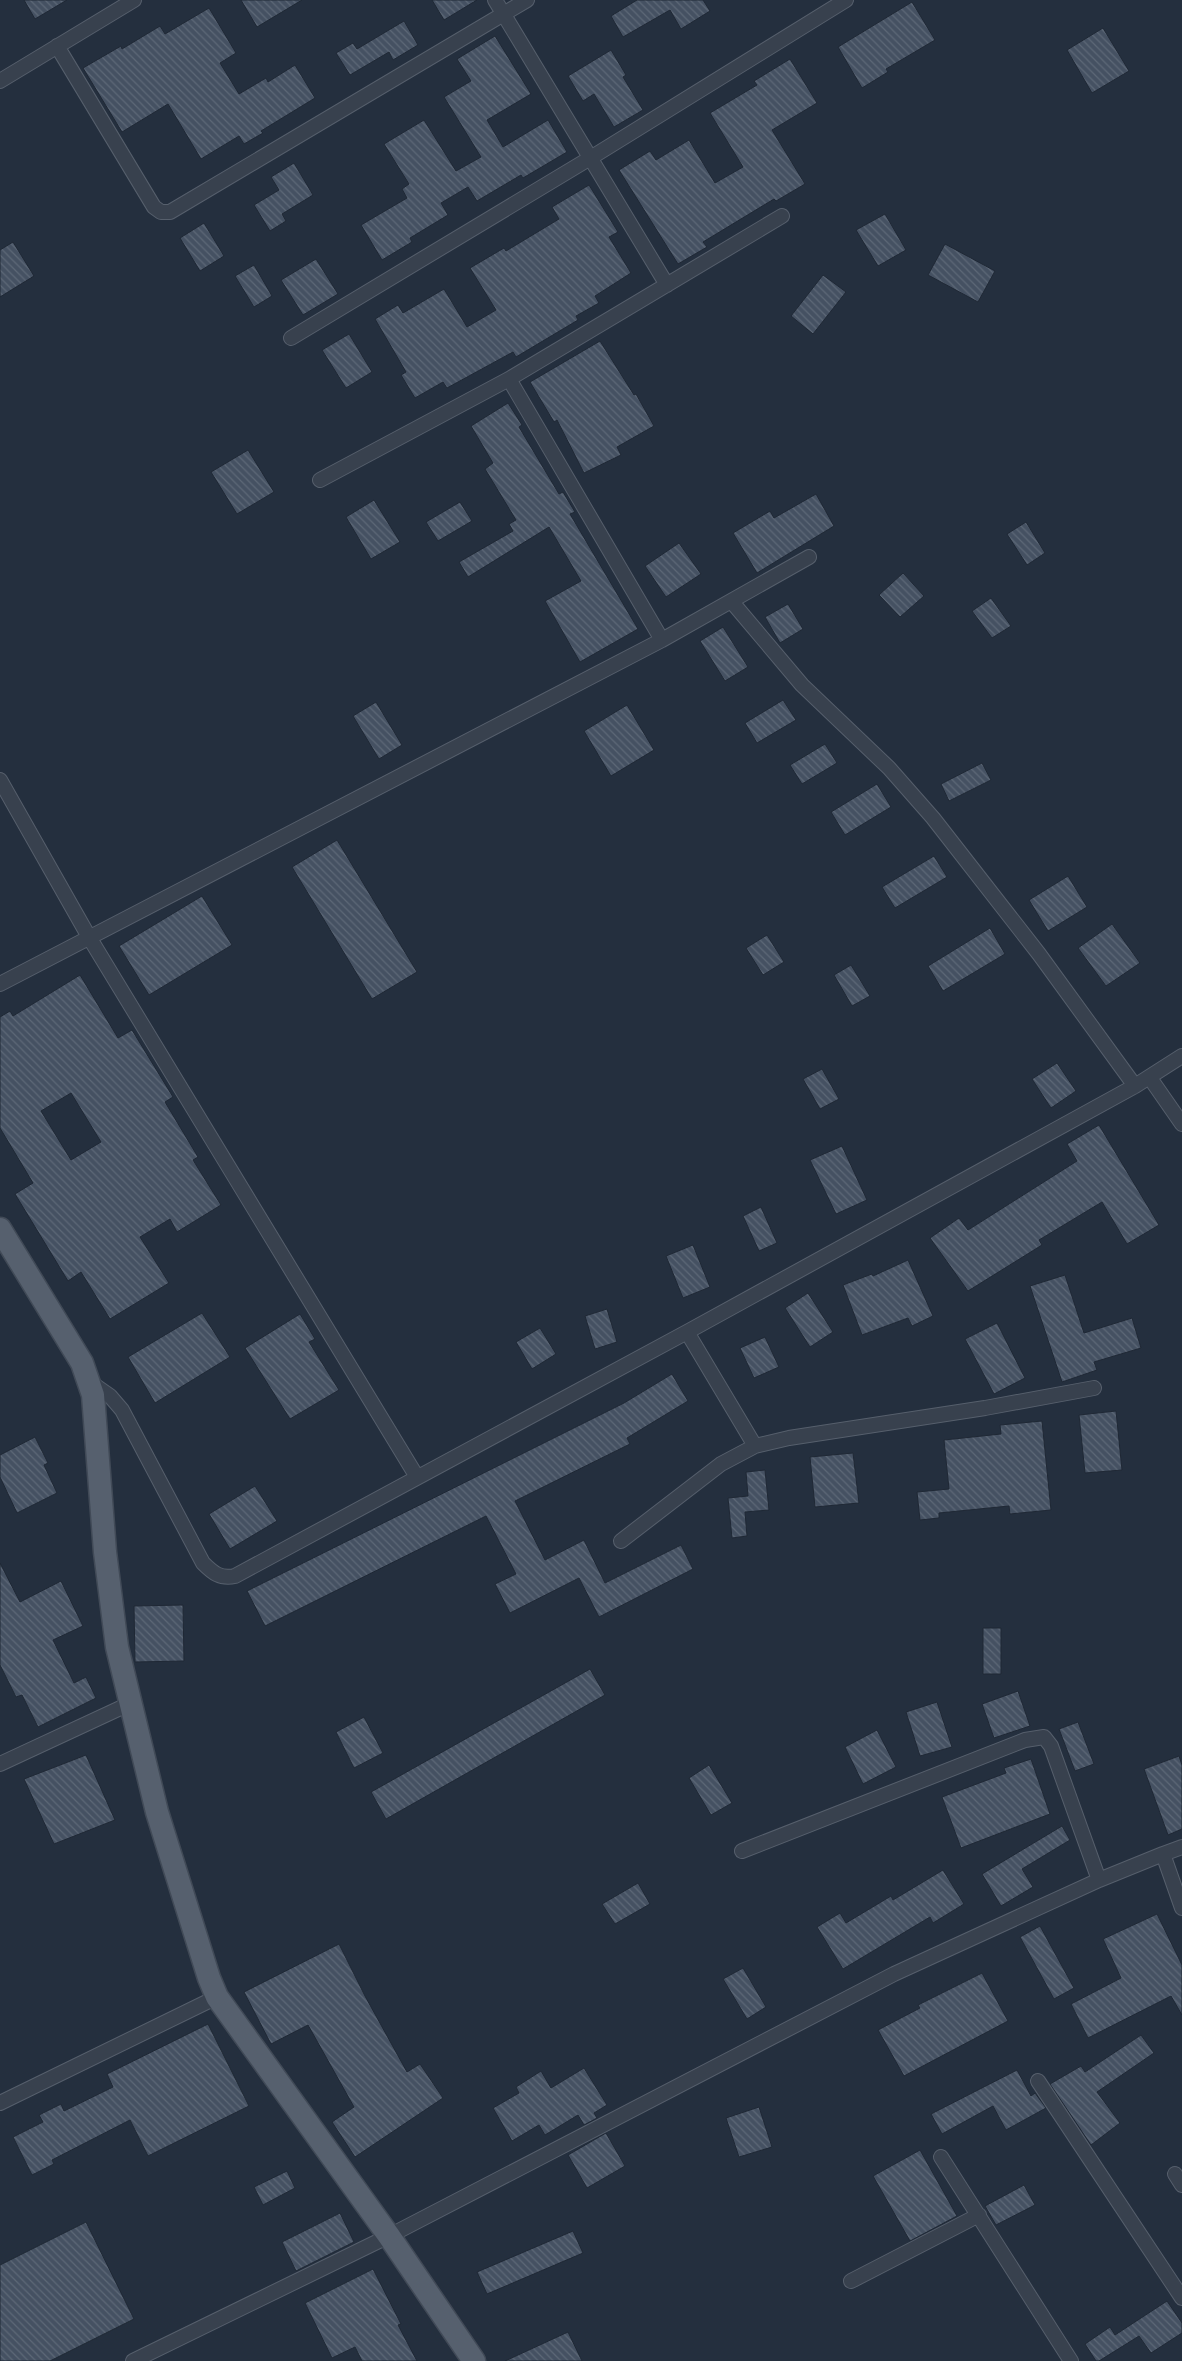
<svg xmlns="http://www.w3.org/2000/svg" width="1182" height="2361" font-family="Overpass,sans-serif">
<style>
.building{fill:url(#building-back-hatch);stroke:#1f2835;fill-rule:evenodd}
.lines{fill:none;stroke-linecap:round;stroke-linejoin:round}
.minor-casing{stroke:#565f6c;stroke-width:16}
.primary-casing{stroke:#414a57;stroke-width:25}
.minor{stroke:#38414e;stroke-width:14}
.primary{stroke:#56606e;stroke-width:22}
</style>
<defs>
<pattern id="building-back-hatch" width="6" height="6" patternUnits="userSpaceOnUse" patternTransform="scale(1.25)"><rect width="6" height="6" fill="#455162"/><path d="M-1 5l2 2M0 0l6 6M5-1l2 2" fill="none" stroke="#5d6877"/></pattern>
</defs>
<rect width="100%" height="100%" fill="#242f3e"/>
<!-- building -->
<path class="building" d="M24,0H67L35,19Z
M241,0H302L257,27Z
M432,0H477L444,20Z
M637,0H703L710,11L681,29L670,10L623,37L611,16Z
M912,2L935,40L886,69L888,72L862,88L838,47Z
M209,8L236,53L220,63L239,94L266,78L268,82L295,65L315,98L261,131L263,133L244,144L239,136L201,159L168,104L122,132L83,68L121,46L122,49L160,26L165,34Z
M404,21L418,45L393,60L389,52L350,75L336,53L353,43L357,49Z
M1103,28L1129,71L1092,93L1067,50Z
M495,36L531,94L487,120L503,147L548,120L567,152L523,178L521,175L477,201L468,187L441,203L448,215L410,238L412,242L382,260L361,225L407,198L402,189L409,184L384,144L424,120L456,171L481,157L444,97L471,81L457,59Z
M611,50L626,75L623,77L643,110L614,127L594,94L583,101L568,76Z
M790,59L817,103L772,130L805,184L776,201L774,199L703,242L707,247L678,264L619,170L650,151L656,160L689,140L715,183L743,167L710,113L757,85L754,81Z
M294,163L313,195L282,214L286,221L270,231L254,205L279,190L271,177Z
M589,185L618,232L609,237L631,273L595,296L599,303L576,316L578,320L516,357L513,352L447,388L443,382L415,398L401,375L406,372L375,319L398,305L403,313L444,289L467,327L496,310L470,268L504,248L506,251L559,219L552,207Z
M885,214L906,250L878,266L856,230Z
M204,223L224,256L200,271L180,238Z
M13,242L34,276L0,297V250Z
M945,244L995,271L978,302L928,275Z
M316,259L338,294L303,315L281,280Z
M254,265L272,296L254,307L235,276Z
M823,275L846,292L813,334L791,316Z
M349,334L372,372L346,388L322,350Z
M600,341L634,395L636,394L654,426L617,447L621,455L584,473L557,420L554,422L530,382Z
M508,403L522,425L519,427L559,494L563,492L575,512L570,514L638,629L580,662L545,601L581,581L549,527L468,577L459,562L513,531L509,524L516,520L485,469L493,463L471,426Z
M248,450L274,492L237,514L211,472Z
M816,494L834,526L757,573L733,533L770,511L774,518Z
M374,500L400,542L371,559L346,517Z
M460,502L472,521L438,541L426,522Z
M1026,522L1045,553L1027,565L1007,534Z
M679,543L701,574L666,597L645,566Z
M903,573L924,596L900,617L879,595Z
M991,598L1011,626L992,638L972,611Z
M788,604L803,629L780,643L765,617Z
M723,627L748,667L725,681L700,641Z
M783,700L796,720L757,743L745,723Z
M376,702L402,745L379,759L353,716Z
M627,705L654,750L611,776L584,731Z
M825,744L837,763L802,784L790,765Z
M982,763L991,780L949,801L941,784Z
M877,784L891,807L845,835L831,812Z
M337,840L417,972L372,999L292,867Z
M934,856L947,877L895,908L882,887Z
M1068,876L1087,907L1048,931L1029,900Z
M202,896L232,945L149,995L119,946Z
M1112,924L1140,963L1106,986L1078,948Z
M990,928L1005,954L943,991L928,966Z
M767,935L784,962L763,975L746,948Z
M851,965L870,996L852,1006L834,975Z
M80,975L118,1038L132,1030L173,1097L165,1102L198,1157L193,1160L221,1205L177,1232L170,1219L140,1237L169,1283L110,1319L81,1272L68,1281L15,1194L33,1183L0,1128V1017L10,1011L13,1016ZM71,1093L101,1142L71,1160L41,1111Z
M1057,1063L1076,1091L1051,1108L1032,1079Z
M822,1069L839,1099L820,1109L803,1079Z
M1099,1125L1159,1225L1127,1244L1102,1202L1039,1240L1042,1245L968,1291L930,1238L959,1218L968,1230L1077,1161L1067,1144Z
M842,1146L867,1200L836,1214L810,1160Z
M761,1207L777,1243L759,1251L743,1216Z
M693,1245L710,1287L683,1298L666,1256Z
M908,1260L933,1316L912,1326L908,1318L862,1335L843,1285L872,1274L873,1276Z
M1065,1275L1084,1333L1132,1318L1141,1348L1094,1362L1097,1370L1062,1382L1030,1286Z
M808,1293L833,1332L810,1347L785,1308Z
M607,1309L617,1342L595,1349L585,1316Z
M202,1313L230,1357L155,1403L128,1357Z
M300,1314L315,1339L309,1342L339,1390L290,1419L245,1348Z
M997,1323L1025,1378L994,1394L965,1339Z
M540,1328L556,1354L532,1369L516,1342Z
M765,1337L779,1367L754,1378L740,1348Z
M672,1374L688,1401L627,1438L630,1444L515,1501L545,1560L584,1540L605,1583L681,1545L693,1569L599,1617L579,1578L510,1613L495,1584L516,1574L486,1516L265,1626L247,1591L624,1403Z
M1116,1411L1122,1470L1085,1473L1079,1415Z
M1042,1421L1051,1510L1010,1514L1009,1506L939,1513V1518L920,1520L917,1492L949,1489L944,1440L1001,1434L1000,1425Z
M35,1437L48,1463L44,1465L57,1493L17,1513L0,1477V1455Z
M853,1453L859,1503L815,1507L810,1457Z
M765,1470L769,1510L745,1512L747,1536L732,1538L728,1498L748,1496L746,1472Z
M255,1486L277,1521L230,1549L209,1514Z
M0,1563L20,1602L61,1581L83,1626L53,1640L74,1683L86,1677L96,1698L38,1727L22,1695L16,1697L0,1665Z
M183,1605L184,1661L135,1662L134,1606Z
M983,1628H1001V1674H983Z
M590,1669L605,1695L386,1819L371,1792Z
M1018,1691L1030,1726L994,1738L982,1704Z
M937,1702L952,1747L920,1756L906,1712Z
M364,1717L383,1753L354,1768L336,1732Z
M1078,1722L1094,1764L1075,1771L1059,1729Z
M877,1730L896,1767L863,1784L845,1747Z
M86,1755L115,1820L54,1844L24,1779Z
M1179,1756L1182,1765V1829L1168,1835L1144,1769Z
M1031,1759L1050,1814L961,1848L942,1797L1006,1773L1004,1768Z
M709,1765L732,1803L711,1815L689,1778Z
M1062,1826L1070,1840L1022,1869L1033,1887L1001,1906L982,1874Z
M943,1870L964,1904L933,1923L930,1917L843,1969L817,1927L840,1913L846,1923L891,1896L893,1900Z
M638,1883L650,1904L615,1924L602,1904Z
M1157,1914L1182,1965V2015L1171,1996L1088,2038L1071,2004L1121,1978L1103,1939Z
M1040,1926L1074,1988L1054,1999L1020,1937Z
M339,1944L365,1996L407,2072L420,2064L443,2098L355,2157L332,2122L354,2107L308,2025L271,2044L244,1992Z
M743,1968L766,2007L747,2019L723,1979Z
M982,1973L1008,2021L904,2076L878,2030L920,2008L918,2005Z
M208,2024L249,2106L148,2156L130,2120L52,2160L54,2164L32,2175L13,2137L43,2122L39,2115L61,2104L64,2111L113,2087L107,2074Z
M1141,2035L1154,2053L1097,2092L1120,2123L1091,2145L1050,2084L1081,2066L1085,2072Z
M584,2068L607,2105L594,2113L597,2118L584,2125L578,2115L545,2135L539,2125L512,2141L493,2108L519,2093L516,2087L541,2071L551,2088Z
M1017,2070L1031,2096L1035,2093L1046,2108L1006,2130L993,2106L942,2134L931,2114Z
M759,2107L772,2147L739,2157L726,2118Z
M606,2133L625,2166L587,2188L568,2155Z
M920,2150L957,2216L910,2241L873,2176Z
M287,2171L295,2188L263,2205L254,2187Z
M1024,2185L1035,2205L996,2225L985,2206Z
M340,2213L354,2242L296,2271L282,2242Z
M86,2222L134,2319L50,2361H0V2265Z
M573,2231L583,2253L487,2294L477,2272Z
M373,2269L401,2324L398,2325L417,2361H362L355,2347L332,2358L305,2303Z
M1167,2301L1182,2323V2333L1151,2353L1139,2336L1099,2361H1096L1085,2344L1110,2327L1115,2335Z
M568,2332L582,2361H505Z"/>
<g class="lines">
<!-- minor casing -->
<g class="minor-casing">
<path id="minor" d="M495,0L667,285
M57,46L154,207L161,212H170L527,0
M0,81L134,0
M291,338L592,157L846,0
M509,379L662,640
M320,480L509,379L782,216
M732,602L802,685L889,768L933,818L1039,954L1135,1086
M0,780L89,937L417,1477
M0,984L662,640L809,557
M1150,1078L1182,1124
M687,1332L755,1446
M90,1382L110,1396L122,1410L203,1563C213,1573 220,1579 235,1576L687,1332L1135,1086L1182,1056
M621,1541L721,1464L755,1446L789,1438L985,1408L1094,1388
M0,1764L129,1704
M742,1851L1025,1740L1044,1737L1051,1746L1099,1880
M1163,1854L1182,1847
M1038,2081L1182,2298
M0,2103L217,1997
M941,2157L1071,2361
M1175,2174L1182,2185
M851,2281L979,2215
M133,2361L389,2236L894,1974L1099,1880L1163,1854L1182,1908"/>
</g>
<!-- primary casing -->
<g class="primary-casing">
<path id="primary" d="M0,1229L82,1363L93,1395L105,1552L117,1647L157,1812L209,1978L217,1997L389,2236L474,2361"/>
</g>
<!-- minor -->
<use href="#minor" class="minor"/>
<!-- primary -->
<use href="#primary" class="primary"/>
</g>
</svg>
